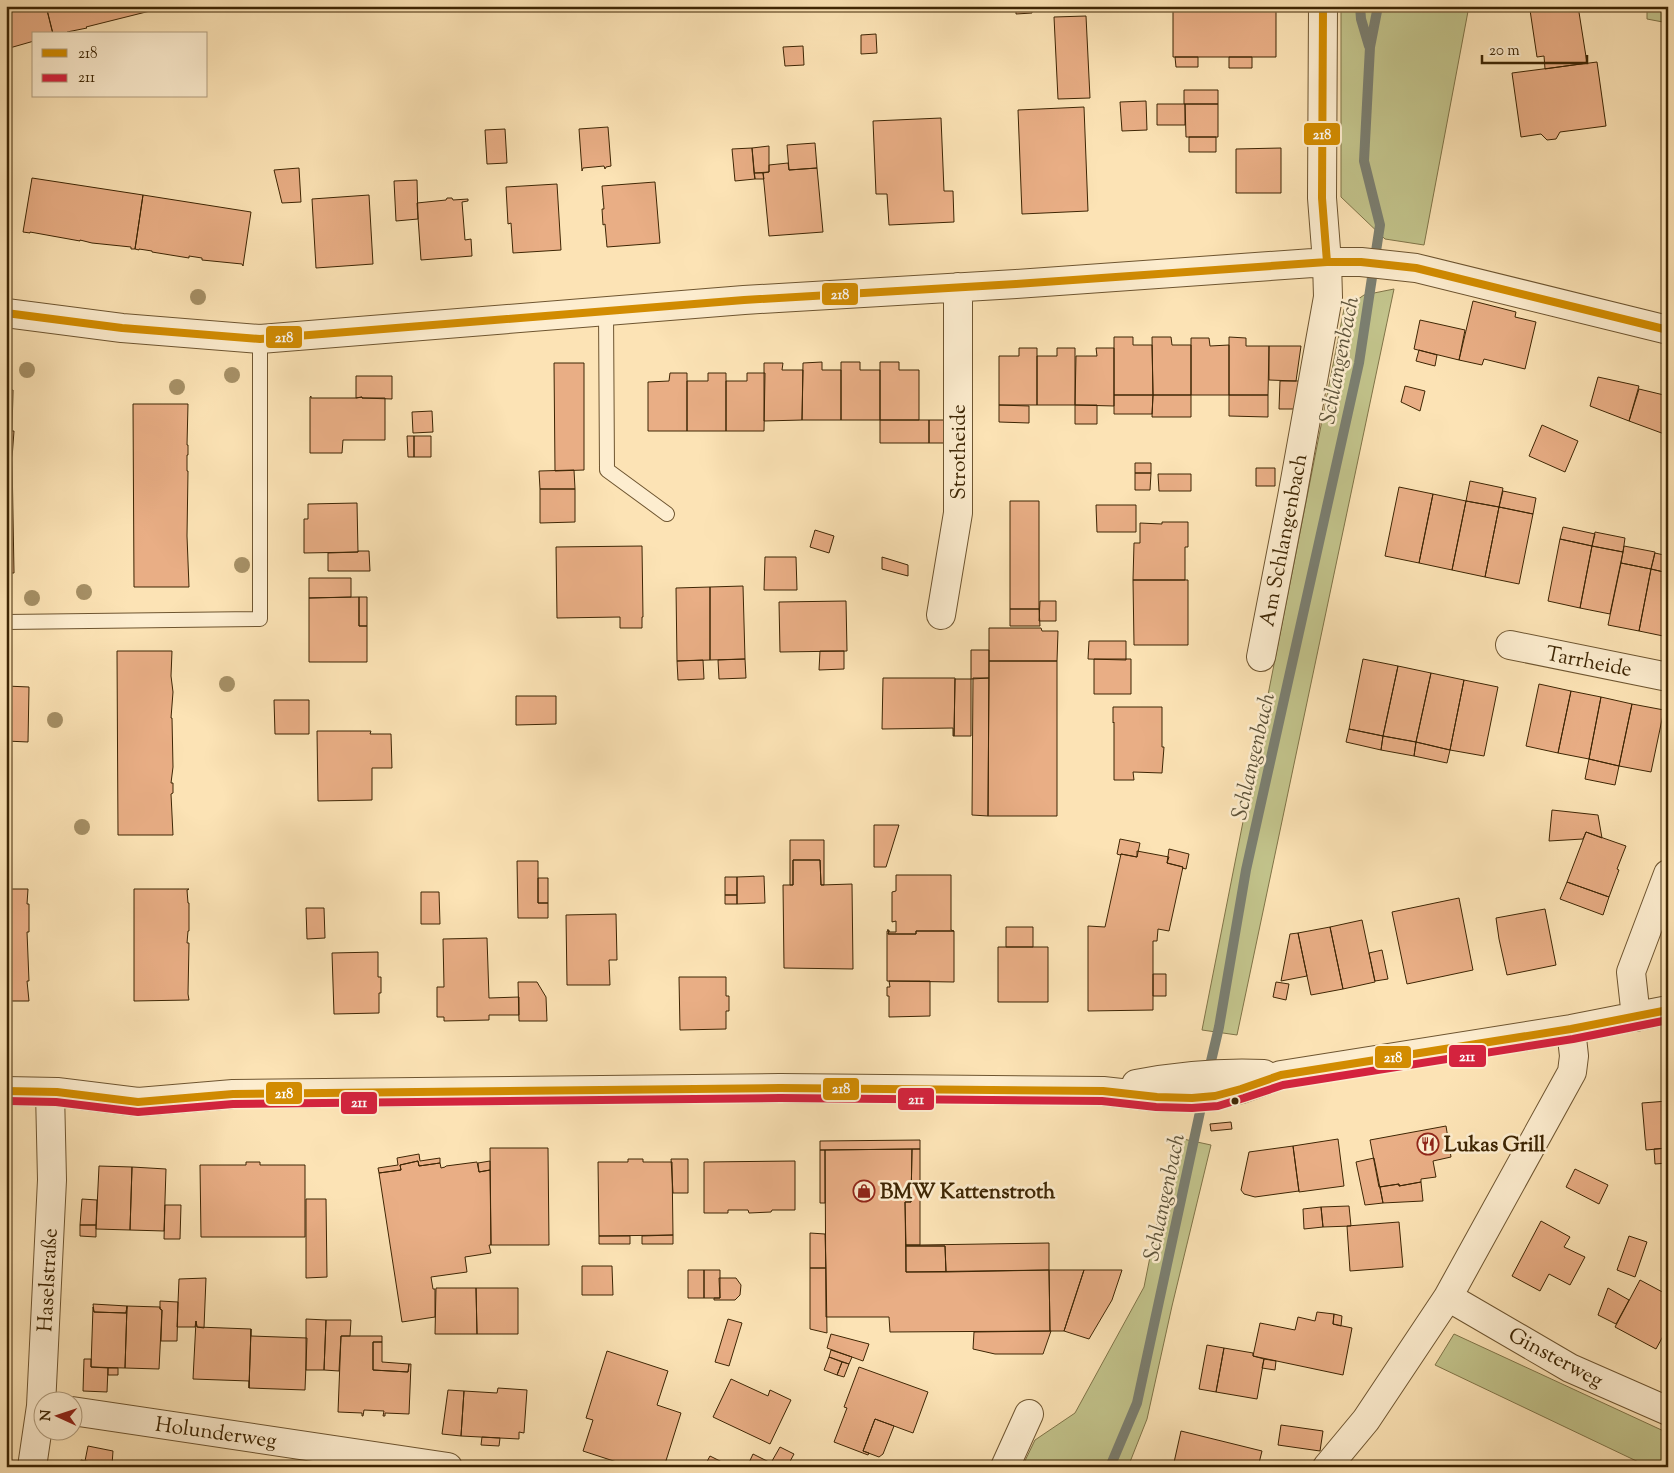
<svg xmlns="http://www.w3.org/2000/svg" width="1674" height="1473" font-family="'Sorts Mill Goudy',serif">
<style>
.green{fill:#c2c38b;stroke:#807448}
.lines{fill:none;stroke-linecap:round;stroke-linejoin:round}
.stream{stroke:#7b7f71;stroke-width:10}
.building{fill:#e9ae85;stroke:#3e2604}
.lane-casing{stroke:#6e5530;stroke-width:16}
.street-casing{stroke:#6e5530;stroke-width:30}
.lane{stroke:#fdedcf;stroke-width:14}
.street{stroke:#fdedcf;stroke-width:28}
.bus-1-casing{stroke:#fdedcf;stroke-width:11}
.bus-2-casing{stroke:#fdedcf;stroke-width:11}
.bus-1{stroke:#d28c01;stroke-width:8}
.bus-2{stroke:#d4233e;stroke-width:8}
.tree{fill:#a69066}
.bus-dot{fill:#3e2604;stroke:#fdedcf;stroke-width:2}
.labels{text-anchor:middle;stroke-width:5;stroke-linejoin:round;paint-order:stroke}
.street-label{font-size:21px;fill:#3e2604;stroke:#fdedcf}
.poi-label{font-size:21px;font-weight:bold;fill:#3e2604;stroke:#fdedcf;text-anchor:start}
.water-label{font-size:22px;font-style:italic;fill:#5d533a;stroke:#fdedcf}
.line-badge{stroke:#fdedcf;stroke-width:2}
.badge-label{font-size:14px;text-anchor:middle;font-weight:bold;fill:#fff}
</style>
<rect width="100%" height="100%" fill="#fce3b5"/>
<filter id="stains"><feTurbulence type="fractalNoise" baseFrequency=".004" numOctaves="4"/><feColorMatrix values="0 0 0 0 .2 0 0 0 0 .09 0 0 0 0 .02 0 0 0 .5 -.17"/></filter>
<radialGradient id="worn" r=".72"><stop offset=".6" stop-color="#630" stop-opacity="0"/><stop offset="1" stop-color="#630" stop-opacity=".3"/></radialGradient>
<!-- green -->
<path class="green" d="M1341,6H1469L1424,245L1385,239L1341,197Z
M1647,6H1668V23L1647,19Z
M1394,289L1237,1035L1202,1030L1344,309L1364,295Z
M1174,1137L1211,1145L1172,1306L1147,1419L1128,1467H1022L1035,1440L1075,1413L1144,1287Z
M1454,1334L1668,1433V1467H1649L1435,1365Z"/>
<g class="lines">
<!-- stream -->
<path class="stream" d="M1360,6L1361,19L1369,46
M1208,1074L1219,1027L1246,870L1359,363L1380,225L1364,161L1370,47L1378,6
M1110,1467L1137,1403L1203,1098"/>
</g>
<!-- building -->
<path class="building" d="M6,6H46L53,34H34V41L6,49Z
M46,6H170L86,27L87,28L67,32L68,33L65,34H53Z
M1016,6H1032V13L1016,14Z
M1173,6H1276V57H1173Z
M1558,6H1578L1587,63L1545,69L1544,56L1537,57L1530,10Z
M1086,16L1090,98L1058,99L1054,17Z
M876,34L877,53L861,54V35Z
M803,46L804,65L785,66L783,47Z
M1175,57H1198V67H1176Z
M1229,57H1252V68H1229Z
M1597,62L1606,126L1560,132L1556,139L1547,140L1541,134L1521,137L1512,73Z
M1184,90H1218V104H1184Z
M1146,101L1147,130L1122,131L1120,102Z
M1157,104H1185V125H1157Z
M1185,104H1218V137H1186Z
M1084,107L1088,211L1022,214L1018,110Z
M941,118L944,191H953L954,222L889,225L887,194H876L873,121Z
M608,127L611,166L606,167L605,169L604,166L583,168L582,171L579,129Z
M505,129L507,163L487,164L485,130Z
M1189,137H1216V152H1189Z
M815,143L817,168L789,170L787,145Z
M769,146V172L754,173L752,148Z
M752,148L755,179L735,181L732,149Z
M1281,148V193H1236V149Z
M788,163L789,170L817,168L823,232L769,236L763,173L769,172V165Z
M299,168L301,202L282,203L274,170Z
M754,173H763L764,179H755Z
M32,178L143,195L135,249H131V247L92,243L80,240V241L30,232V233L23,232Z
M417,180L418,219L396,221L394,181Z
M655,182L660,243L607,247L605,224L603,225L602,209H604L602,186Z
M557,184L561,250L513,253L511,223L508,224L506,187Z
M143,195L251,212L243,266L242,264L202,260V258L189,256V258L152,252V251L139,249V250L135,249Z
M369,195L373,264L316,268L312,199Z
M447,198H452L453,200L468,199V201L462,202L465,240L471,239L472,256L421,260L417,203L446,200Z
M1473,301L1516,312L1515,317L1536,322L1525,369L1484,359L1482,365L1459,360Z
M1420,320L1465,330L1459,360L1414,349Z
M1114,337H1133V345H1152L1153,395H1114Z
M1152,337H1171L1172,345H1191V395H1153Z
M1229,337L1246,338V346H1269L1268,395H1229Z
M1191,338H1209L1210,346L1229,345V395H1191Z
M1269,346H1301L1296,381L1269,380Z
M1019,348H1037V405H999V356H1019Z
M1057,348H1075V405H1037V356H1057Z
M1096,348H1114V406L1075,405L1076,356H1097Z
M1419,350L1437,355L1435,366L1416,361Z
M822,362V370H841V420H802L803,363Z
M841,362H860V370H880V420H841Z
M880,362H899V370H919V420H880Z
M554,363H584V470L555,471Z
M764,363H783L782,370H803L802,420L764,421Z
M670,373H687V431H648V382L669,381Z
M708,373H726V431H687V381H708Z
M747,373H765L764,431H726V381H747Z
M356,376H392V399L362,398V397L356,398Z
M1598,377L1639,386L1629,421L1590,406Z
M1280,381H1299L1295,409H1279Z
M1405,386L1425,391L1420,411L1401,402Z
M1639,389L1668,396L1667,435L1629,421Z
M6,390H13L12,431H14L12,458L14,573H6Z
M1114,395H1153L1152,414H1114Z
M1153,395H1191V417H1152Z
M1229,395H1268V417L1229,416Z
M311,396V398H356L362,397V398H385V440H343L342,453H310V397Z
M133,404H188L187,445H188V455H187V471H188L187,536L189,587H134Z
M999,405L1029,406V423L999,422Z
M1075,405H1097V424H1075Z
M432,411L433,432L413,433L412,412Z
M880,420H929V443H880Z
M929,420H945V443H929Z
M1542,425L1578,441L1565,472L1529,456Z
M407,436H414V457H408Z
M414,436H431V457H414Z
M1135,463H1151V473H1135Z
M1256,468H1275V486H1256Z
M574,470L575,489H540L539,471Z
M1135,473H1151L1150,490H1135Z
M1158,474H1191V491H1159Z
M1470,481L1503,488L1499,507L1466,501Z
M1399,487L1433,494L1419,563L1385,556Z
M540,489H575V522L540,523Z
M1503,491L1536,498L1533,514L1499,507Z
M1433,494L1466,501L1452,570L1419,563Z
M1010,501H1039V609H1010Z
M1466,501L1499,507L1485,577L1452,570Z
M357,503L358,552L304,553V519H308V504Z
M1096,505H1136V532H1097Z
M1499,507L1533,514L1519,584L1485,577Z
M1162,522H1188V547H1185V580H1133L1134,543H1140V523L1162,524Z
M1563,527L1595,534L1592,546L1560,539Z
M815,530L834,536L829,553L810,547Z
M1595,532L1625,538L1623,552L1592,546Z
M1560,539L1592,546L1580,608L1548,601Z
M642,546L643,617H642V628H620V617L557,618L556,547Z
M1592,546L1623,552L1610,614L1580,608Z
M1624,546L1655,552L1651,569L1621,563Z
M358,551H369L370,571H328V553L358,552Z
M1655,553L1668,556V573L1651,569Z
M765,557H796L797,590H764Z
M882,557L908,565V576L882,569Z
M1621,563L1651,569L1639,631L1608,625Z
M1651,569L1668,573V637L1639,631Z
M309,578H351V597L309,598Z
M1133,580H1188V645H1134Z
M743,586L745,659L710,660V587Z
M710,587V660L677,661L676,588Z
M359,597V626H367V662H309V598Z
M359,597H367V626H359Z
M846,601L847,651L780,652L779,602Z
M1040,601H1056V621H1039Z
M1010,609H1039L1040,626H1010Z
M989,628H1041L1042,631H1058L1057,661H989Z
M1089,641H1126V660L1088,659Z
M971,650H989V678L971,679Z
M117,651H172L171,676L173,692L171,718H172L173,767L171,783H173V793L171,794L173,835H118Z
M820,651H844V669L819,670Z
M745,659L746,678L719,679L718,660Z
M1094,659H1131V694H1094Z
M1363,659L1398,666L1383,736L1349,729Z
M703,660L704,679L678,680L677,661Z
M989,661H1057V816H988Z
M1398,666L1431,673L1416,742L1383,736Z
M1431,673L1464,680L1450,750L1416,742Z
M883,678H955L954,736H953V728L882,729Z
M973,678H989L988,816L972,815Z
M955,679H971V736H954Z
M1464,680L1498,687L1484,756L1450,750Z
M1539,684L1571,691L1558,753L1526,746Z
M6,686L29,687L28,742L6,741Z
M1571,691L1601,697L1589,759L1558,753Z
M516,696H556V724L516,725Z
M1601,697L1632,704L1619,766L1589,759Z
M274,700H309V734H275Z
M1632,704L1664,710L1651,772L1619,766Z
M1113,707H1162V747H1164L1162,773L1133,772L1134,780H1114V722L1113,723Z
M1349,729L1383,736L1381,750L1346,742Z
M317,731H371L370,734H391L392,768H372V800L318,801Z
M1383,736L1416,742L1414,756L1381,750Z
M1416,742L1450,750L1447,763L1414,756Z
M1589,759L1619,766L1615,785L1585,779Z
M1552,810L1598,815L1602,838L1586,832L1583,839L1549,841Z
M874,825H899L886,867H874Z
M1586,832L1626,846L1617,869L1619,870L1609,897L1567,882Z
M1120,839L1140,843L1137,857L1121,854L1120,855L1117,854Z
M790,840H824V885H821L820,860H793V885H790Z
M1169,849L1189,854L1186,869L1182,868L1183,867L1167,863Z
M1137,851L1169,857L1167,863L1183,867L1169,931L1158,929L1157,941H1153V1010L1088,1011V926L1105,927L1121,854L1137,857Z
M793,860H820L821,885L852,884L853,969L784,968L783,885H793Z
M517,861H538V903H548V918H518Z
M896,875H951V930L954,931H916V934H888L889,931L887,930H889V932H896V921L892,922V892L896,891Z
M764,876L765,903L737,904V877Z
M725,877H737V895H725Z
M538,878H548V903H538Z
M1567,882L1609,897L1603,915L1560,899Z
M6,889H28L27,904H29V932H27L29,981H27L29,1001H6Z
M134,889H189L187,890L188,903H189V931H188L187,943H189L188,994L189,1000L134,1001Z
M421,892H439L440,924H421Z
M725,895H737V904H725Z
M1459,898L1473,970L1407,984L1392,912Z
M306,908H324L325,938L307,939Z
M1545,909L1556,965L1507,975L1499,939L1496,918Z
M616,914L617,960H609L610,985H567L566,915Z
M1362,920L1375,982L1343,989L1330,927Z
M1006,927H1033V947H1006Z
M1330,927L1343,989L1311,995L1298,933Z
M887,931H889L888,934H916V931H954V982L887,981Z
M1298,933L1307,976L1281,981L1290,934Z
M487,938L489,998L519,997V1015H489V1020L444,1021V1017H437V987H444L443,939Z
M998,947H1048V1002H998Z
M1382,950L1388,979L1375,981L1369,953Z
M378,952V977H381V993H379V1013L334,1014L332,953Z
M1153,974H1166V996H1153Z
M679,977H726V996H729V1011H726V1029L680,1030Z
M889,981H930V1016L889,1017V996H887V987H890Z
M518,982H537L546,997L547,1021H519Z
M1276,982L1289,984L1286,1000L1273,997Z
M1668,1101V1148L1646,1150L1642,1103Z
M1231,1122L1232,1129L1211,1131L1210,1124Z
M1446,1126L1451,1157L1433,1161L1436,1177L1421,1179V1182L1399,1186V1184L1379,1187L1370,1140Z
M1338,1139L1344,1186L1299,1192L1293,1146Z
M920,1140V1149L820,1150V1141Z
M1293,1146L1299,1191L1255,1197L1244,1194L1241,1190L1249,1152Z
M490,1148H548L549,1245H491Z
M1668,1148V1163L1655,1164L1654,1149Z
M912,1149L911,1202H905L906,1272L1049,1270L1050,1331L890,1332L889,1317H826L825,1150Z
M912,1149H920V1245H906L905,1202H911Z
M820,1150H825V1203H820Z
M419,1154L420,1161L440,1158V1163L419,1166L418,1161L400,1165L401,1170L379,1173L378,1168L398,1165L397,1158Z
M1374,1158L1383,1203L1365,1205L1356,1162Z
M628,1159H643V1162H672L673,1235L599,1236L598,1162H628Z
M671,1159H688V1193H673Z
M418,1161L419,1166L440,1163L441,1168L445,1167L446,1166L477,1162L479,1172L490,1170L491,1245H489L491,1253L465,1257L467,1272L431,1277L433,1289H435V1317L402,1322L379,1173L401,1170L400,1165Z
M490,1161V1170L479,1172L478,1163Z
M795,1161V1210H772L771,1212L749,1213L748,1210H728V1213H704V1162Z
M246,1162H260V1165H305V1237H201L200,1165H246Z
M99,1166L132,1167L130,1230L96,1229Z
M132,1167L166,1169L164,1231L130,1230Z
M1575,1169L1608,1185L1599,1204L1566,1187Z
M1421,1182L1423,1201L1383,1203L1380,1187L1399,1184V1186Z
M82,1199L97,1200L96,1225H80Z
M306,1199H326L327,1277L306,1278Z
M165,1205H181L180,1239H164Z
M1349,1206L1351,1226L1323,1227L1321,1207Z
M1321,1207L1323,1227L1304,1229L1303,1209Z
M1541,1221L1570,1237L1564,1247L1585,1257L1570,1285L1549,1274L1540,1291L1512,1276Z
M1399,1222L1403,1267L1350,1271L1347,1226Z
M80,1225H96V1237L80,1236Z
M810,1233L825,1234L826,1268H810Z
M673,1235V1244H642V1236Z
M599,1236H630V1244H599Z
M1629,1236L1647,1242L1635,1277L1617,1270Z
M1049,1243V1270L946,1272L945,1246H906V1245H920Z
M906,1246H945L946,1272H906Z
M582,1266H612L613,1295H582Z
M810,1268H826L827,1333L810,1329Z
M688,1270H704V1298H688Z
M704,1270H720V1298H704Z
M1049,1270H1084L1064,1331H1050Z
M1084,1270H1122L1112,1300L1089,1339L1064,1331Z
M206,1278L204,1328L197,1327L196,1321L195,1327H177L179,1279Z
M719,1278H736L741,1285L740,1295L735,1300H714V1298H720Z
M1640,1280L1668,1295V1327L1656,1349L1615,1327Z
M436,1288H476L477,1334H435Z
M476,1288H518V1334H477Z
M1608,1288L1629,1300L1616,1324L1598,1315Z
M160,1301L178,1302L177,1341H161L162,1310L160,1309Z
M93,1304L127,1306L126,1313L94,1312Z
M127,1306L125,1368L91,1367L93,1307L94,1312L126,1313Z
M127,1306L160,1307V1309L162,1310L159,1369L125,1368Z
M1317,1312L1334,1314L1333,1324L1352,1328L1343,1375L1253,1356L1260,1323L1295,1330L1298,1317L1315,1321Z
M1334,1314L1342,1316L1341,1326L1333,1324Z
M306,1319L326,1320L324,1370H306Z
M728,1319L742,1323L729,1366L715,1362Z
M326,1320H351L350,1336H341L339,1371L324,1370Z
M196,1321L197,1327L251,1329L249,1388V1381L193,1379Z
M251,1329V1336L307,1338L305,1390L249,1388Z
M1051,1331L1043,1354H995L973,1349L974,1332Z
M831,1334L869,1344L863,1361L827,1348Z
M341,1336H382V1342H373V1370L408,1372L409,1364H411L409,1414L385,1413V1416H383L384,1411L364,1410L363,1416H362V1413L338,1412Z
M373,1342H382V1362L409,1364L408,1372L373,1370Z
M1207,1345L1224,1348L1216,1392L1199,1389Z
M1224,1348L1253,1353V1356L1264,1359L1257,1399L1216,1392Z
M831,1350L852,1357L849,1364L829,1357Z
M607,1351L668,1371L657,1405L681,1413L664,1467H632L583,1451L593,1420L586,1418Z
M829,1357L842,1362L837,1375L824,1370Z
M84,1359H91V1367L108,1368L107,1392L83,1391Z
M1264,1359L1276,1361L1275,1370L1262,1368Z
M842,1362L849,1364L844,1377L837,1375Z
M859,1367L928,1392L913,1433L875,1419L863,1451L869,1453L868,1455L834,1442L847,1408L844,1407Z
M108,1368H118V1375H108Z
M731,1379L768,1396L770,1390L791,1400L770,1444L713,1417Z
M498,1388L527,1390L524,1433L519,1432V1439L461,1436L464,1391L497,1393Z
M448,1390L464,1391L461,1436L442,1434Z
M875,1419L894,1426L883,1454L879,1457L863,1451Z
M1281,1425L1323,1431L1320,1451L1278,1445Z
M1181,1431L1262,1451L1258,1467H1173Z
M482,1437L500,1438L499,1446L481,1445Z
M88,1446L113,1451L112,1465L85,1461Z
M780,1447L794,1454L787,1467H784L772,1461Z
M753,1454L779,1467H747Z
M710,1456L732,1467H704Z
M81,1460L85,1461L122,1467H80Z
M186,1464L206,1467H186Z"/>
<g class="lines">
<!-- lane casing -->
<g class="lane-casing">
<path id="lane" d="M606,311L607,470L667,514
M6,622L260,619V339"/>
</g>
<!-- street casing -->
<g class="street-casing">
<path id="street" d="M6,313L122,328L260,339L744,300L1016,284L1327,262H1361L1416,268L1668,330
M941,615L958,513V287
M1510,645L1668,677
M1261,657L1292,497L1328,297L1327,262L1322,198L1323,6
M1636,1017L1631,972L1668,874
M1136,1084C1178,1076 1221,1072 1264,1074
M6,1091L57,1092L138,1102L233,1094L780,1088L1103,1091L1157,1097L1192,1098L1215,1096L1241,1089L1281,1075L1571,1029L1668,1010
M1448,1297L1570,1368L1668,1411
M72,1411L448,1467
M32,1467L41,1406L52,1180L50,1092
M1005,1467L1029,1414
M1327,1467L1366,1420L1448,1297L1572,1072L1574,1056L1571,1029"/>
</g>
<!-- lane -->
<use href="#lane" class="lane"/>
<!-- street -->
<use href="#street" class="street"/>
<!-- bus-1 casing -->
<g class="bus-1-casing">
<path id="bus-1" d="M1323,6L1322,198L1327,262
M6,313L122,328L260,339L744,300L1016,284L1327,262H1361L1416,268L1668,330
M6,1091L57,1092L138,1102L233,1094L780,1088L1103,1091L1157,1097L1192,1098L1215,1096L1241,1089L1281,1075L1571,1029L1668,1010"/>
</g>
<!-- bus-2 casing -->
<g class="bus-2-casing">
<path id="bus-2" d="M6,1101L56,1102L138,1112L233,1104L780,1098L1102,1101L1156,1107L1192,1108L1218,1106L1244,1098L1283,1085L1573,1039L1668,1020"/>
</g>
<!-- bus-1 -->
<use href="#bus-1" class="bus-1"/>
<!-- bus-2 -->
<use href="#bus-2" class="bus-2"/>
</g>
<!-- trees -->
<g class="tree">
<circle cx="198" cy="297" r="8"/>
<circle cx="27" cy="370" r="8"/>
<circle cx="232" cy="375" r="8"/>
<circle cx="177" cy="387" r="8"/>
<circle cx="242" cy="565" r="8"/>
<circle cx="84" cy="592" r="8"/>
<circle cx="32" cy="598" r="8"/>
<circle cx="227" cy="684" r="8"/>
<circle cx="55" cy="720" r="8"/>
<circle cx="82" cy="827" r="8"/>
</g>
<!-- icons -->
<defs>
<g id="restaurant-ring" transform="scale(1.125)"><circle r="9.5" fill="#fdedcf" stroke="#8f2418" stroke-width="1.5"/><path d="M-5-6h1v4h1v-4h1v4h1v-4h1v5L-1.5 .5V6h-2V.5L-5-1ZM5-6V6H3V1.5H1.5Q1.5-4 5-6Z" fill="#8f2418"/></g>
<g id="shop-ring" transform="scale(1.125)"><circle r="9.5" fill="#fdedcf" stroke="#8f2418" stroke-width="1.5"/><path d="M-5-2.5h2.3a2.7 3.5 0 0 1 5.4 0H5L5.5 6h-11ZM-1.5-2.5h3a1.5 2.3 0 0 0-3 0Z" fill="#8f2418"/></g>
</defs>
<g fill-rule="evenodd">
<use href="#restaurant-ring" x="1428" y="1144"/>
<use href="#shop-ring" x="864" y="1191"/>
</g>
<!-- markers -->
<circle class="bus-dot" cx="1235" cy="1101" r="4.5"/>
<g class="labels">
<!-- street labels -->
<g class="street-label">
<text transform="translate(958 452) rotate(-90)" y="7">Strotheide</text>
<text transform="translate(1283 540) rotate(-79)" y="7">Am Schlangenbach</text>
<text transform="translate(1589 661) rotate(11)" y="7">Tarrheide</text>
<text transform="translate(47 1280) rotate(-87)" y="7">Haselstraße</text>
<text transform="translate(1556 1357) rotate(28)" y="7">Ginsterweg</text>
<text transform="translate(216 1432) rotate(8)" y="7">Holunderweg</text>
</g>
<!-- poi labels -->
<g class="poi-label">
<text x="1444" y="1151">Lukas Grill</text>
<text x="880" y="1198">BMW Kattenstroth</text>
</g>
<!-- water labels -->
<g class="water-label">
<text transform="translate(1338 360) rotate(-79)" y="8">Schlangenbach</text>
<text transform="translate(1252 756) rotate(-77)" y="8">Schlangenbach</text>
<text transform="translate(1163 1197) rotate(-78)" y="8">Schlangenbach</text>
</g>
</g>
<g class="line-badge">
<rect x="1303" y="122" width="38" height="24" rx="5" fill="#d28c01"/>
<rect x="821" y="282" width="38" height="24" rx="5" fill="#d28c01"/>
<rect x="265" y="325" width="38" height="24" rx="5" fill="#d28c01"/>
<rect x="1448" y="1044" width="39" height="24" rx="5" fill="#d4233e"/>
<rect x="1374" y="1045" width="38" height="24" rx="5" fill="#d28c01"/>
<rect x="822" y="1077" width="38" height="24" rx="5" fill="#d28c01"/>
<rect x="265" y="1081" width="38" height="24" rx="5" fill="#d28c01"/>
<rect x="897" y="1087" width="38" height="24" rx="5" fill="#d4233e"/>
<rect x="340" y="1091" width="38" height="24" rx="5" fill="#d4233e"/>
</g>
<g class="badge-label">
<text x="1322" y="139">218</text>
<text x="840" y="299">218</text>
<text x="284" y="342">218</text>
<text x="1467" y="1061">211</text>
<text x="1393" y="1062">218</text>
<text x="841" y="1093">218</text>
<text x="284" y="1098">218</text>
<text x="916" y="1104">211</text>
<text x="359" y="1107">211</text>
</g>
<!-- margin -->
<rect width="1674" height="1473" fill="none" stroke="#fce3b5" stroke-width="25"/>
<rect x="8" y="8" width="1659" height="1458" fill="none" stroke="#3e2604" stroke-width="2.5"/>
<rect x="12" y="12" width="1649" height="1448" fill="none" stroke="#3e2604"/>
<!-- legend -->
<rect x="32" y="32" width="175" height="65" fill="#fdedcf" stroke="#b19d7e"/>
<rect x="42" y="49" width="25" height="8" fill="#d28c01" stroke="#b19d7e"/>
<text x="78" y="58" font-size="15" fill="#3e2604">218</text>
<rect x="42" y="74" width="25" height="8" fill="#d4233e" stroke="#b19d7e"/>
<text x="78" y="82" font-size="15" fill="#3e2604">211</text>
<!-- north arrow -->
<g transform="translate(58 1416) rotate(273)"><circle r="24" fill="#fdedcf" stroke="#b19d7e"/>
<path d="M0-4L9 19L0 12L-9 19Z" fill="#8f2418"/>
<text y="-8" font-size="14" font-weight="bold" text-anchor="middle" fill="#3e2604">N</text>
</g>
<!-- scale -->
<path d="M1482 55v8h105v-8" fill="none" stroke="#3e2604" stroke-width="2.5"/>
<text x="1489" y="55" font-size="15" fill="#3e2604" stroke="#fdedcf" stroke-width="4" paint-order="stroke">20 m</text>
<rect width="100%" height="100%" filter="url(#stains)"/>
<rect width="100%" height="100%" fill="url(#worn)"/>
</svg>
